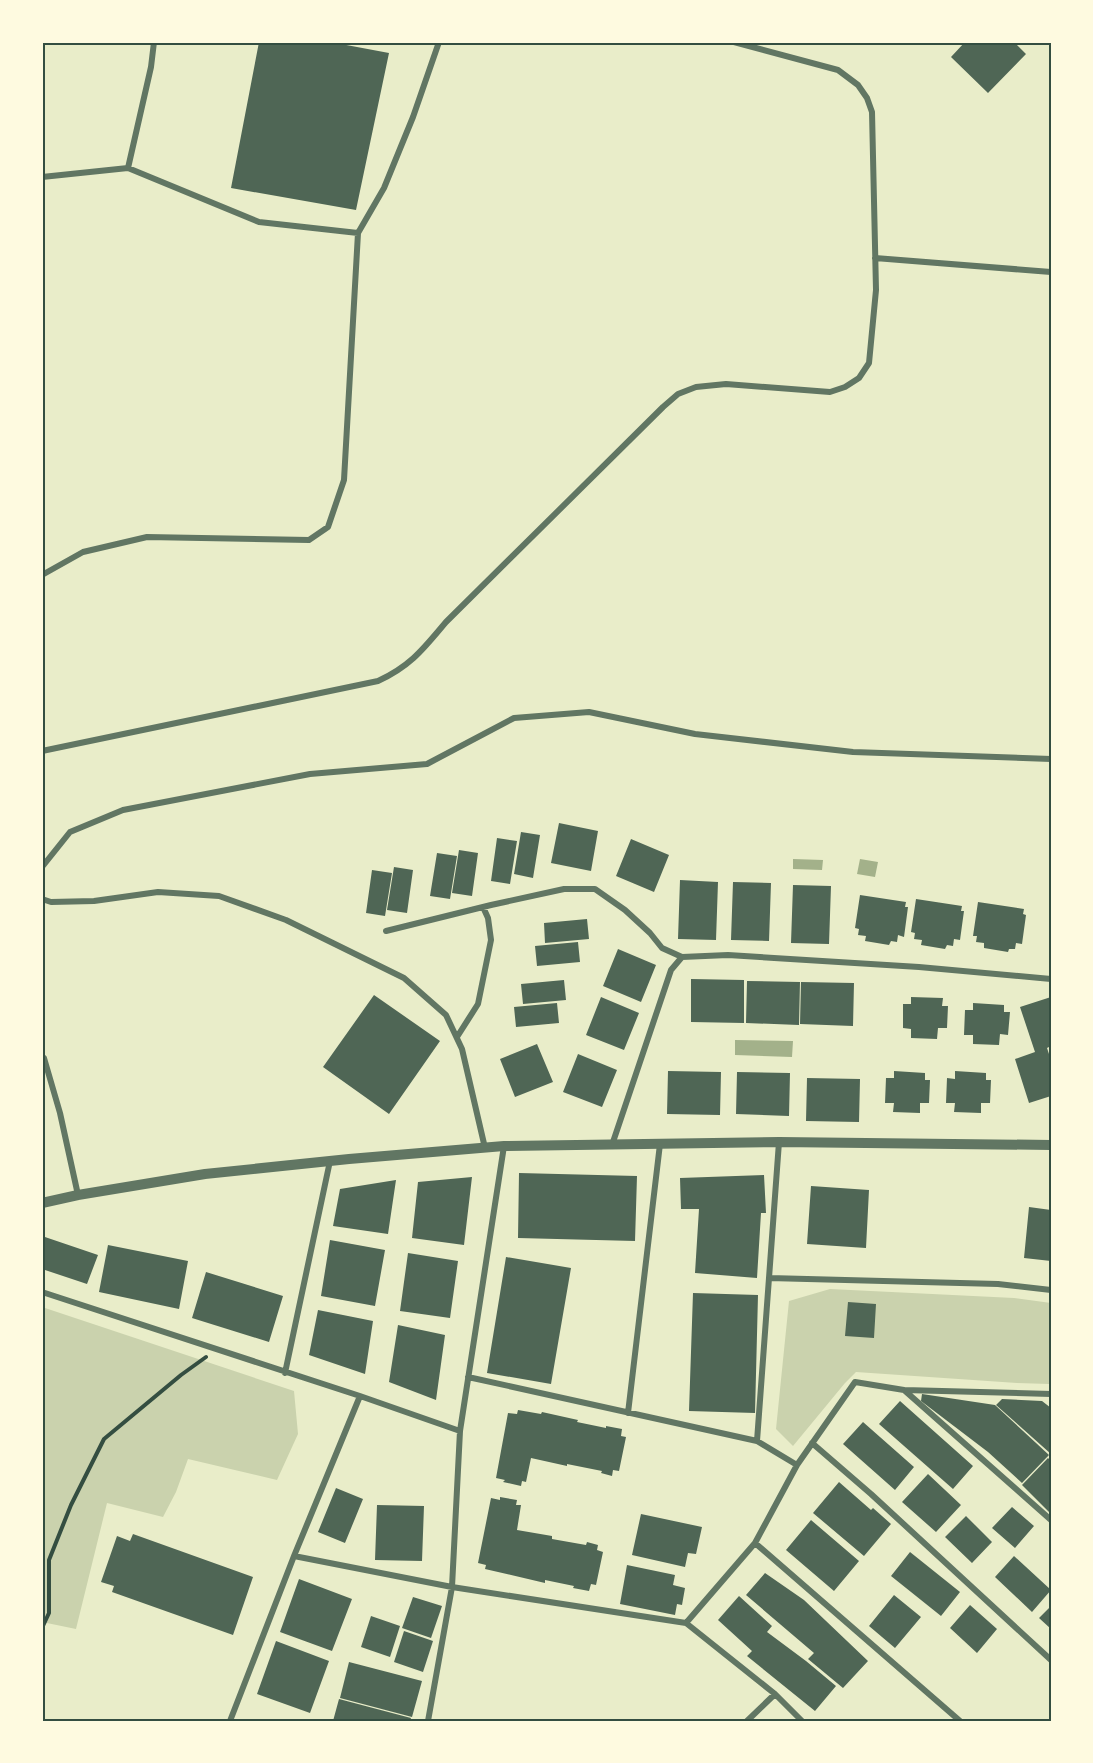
<svg xmlns="http://www.w3.org/2000/svg" width="1093" height="1763" font-family="'Crimson Pro',serif">
<style>
.green{fill:#cad2ad}
.water{fill:#a3b18a}
.building{fill:#4f6655}
.lines{fill:none;stroke-linecap:round;stroke-linejoin:round}
.path{stroke:#344e41;stroke-width:4}
.minor{stroke:#617663;stroke-width:6}
.tertiary{stroke:#617663;stroke-width:10}
.neatline{fill:none;stroke:#344e41;stroke-width:2}
</style>
<rect width="100%" height="100%" fill="#e9edc9"/>
<!-- green -->
<path class="green" d="M830,1289L1014,1298L1051,1303V1380L1049,1384L1017,1383L856,1372L845,1383L793,1446L776,1429L789,1301Z
M42,1307L294,1391L298,1434L277,1480L188,1459L176,1492L163,1517L107,1503L76,1629L42,1622Z"/>
<!-- water -->
<path class="water" d="M793,859L823,860L822,870L793,869Z
M860,859L878,862L875,877L857,874Z
M735,1040L793,1041L792,1057L735,1055Z"/>
<!-- building -->
<path class="building" d="M259,42H342L341,44L389,53L356,210L231,188Z
M965,42H1014L1026,54L988,93L951,57Z
M559,823L598,831L591,871L551,863Z
M521,832L540,835L533,878L514,874Z
M497,838L517,841L510,884L491,881Z
M631,839L669,855L654,892L616,876Z
M459,850L478,853L472,896L452,893Z
M437,853L457,856L450,899L430,896Z
M394,867L413,870L407,913L387,910Z
M372,870L392,873L385,916L366,913Z
M680,880L718,882L716,940L678,939Z
M733,882L771,883L769,941L731,940Z
M793,885L831,886L829,944L791,943Z
M860,895L906,902L905,907H908L904,937L898,935L897,942L891,941L889,945L865,941L866,936L858,935L859,929L855,928Z
M916,899L962,906L961,911H964L960,940L954,939L953,946L947,945L945,949L921,945L922,940L914,939L915,933L911,932Z
M978,902L1024,909L1023,914L1026,915L1022,944L1016,943L1015,949H1009L1008,952L984,948V943L976,942L977,936H973Z
M587,919L589,939L545,943L544,923Z
M578,942L580,962L537,966L535,946Z
M618,949L656,965L641,1002L603,986Z
M691,979L744,980V1023L691,1022Z
M564,980L566,1000L523,1004L521,984Z
M747,981L800,982L799,1025L746,1023Z
M801,982L854,983L853,1026L800,1024Z
M374,995L440,1041L389,1114L323,1067Z
M601,997L639,1013L624,1050L586,1035Z
M911,997L943,998L942,1006H948L947,1028H938L937,1039L911,1038V1029L903,1028V1004H911Z
M1051,997V1046L1047,1048L1051,1060V1096L1029,1103L1015,1059L1035,1052L1020,1007Z
M557,1003L559,1023L516,1027L514,1007Z
M973,1003L1004,1005V1012H1010L1008,1035L1000,1034L999,1045L973,1044V1035H964L965,1010H973Z
M537,1044L553,1082L515,1097L500,1059Z
M578,1054L617,1070L602,1107L563,1092Z
M668,1071L721,1072L720,1115L667,1114Z
M894,1071L925,1073V1080H930L929,1103H920V1113L893,1112L894,1103H885L886,1078H894Z
M955,1071L986,1073V1080H991L990,1103H981V1113L954,1112L955,1103H946L947,1078L955,1079Z
M737,1072L790,1073L789,1116L736,1114Z
M807,1078L860,1079L859,1122L806,1121Z
M519,1173L637,1176L635,1241L518,1238Z
M764,1175L766,1213H761L757,1278L695,1273L699,1209H681L680,1178Z
M472,1177L464,1245L412,1238L418,1182Z
M396,1180L388,1234L333,1226L340,1189Z
M811,1186L869,1190L866,1248L807,1244Z
M1029,1207L1051,1210V1261L1024,1258Z
M42,1236L98,1255L87,1284L42,1269Z
M330,1240L385,1250L375,1306L321,1296Z
M108,1245L188,1261L179,1309L99,1292Z
M408,1253L458,1261L450,1318L400,1311Z
M506,1257L571,1268L551,1384L487,1373Z
M206,1272L283,1296L269,1342L192,1318Z
M693,1293L758,1295L755,1413L689,1411Z
M848,1302L876,1304L874,1338L845,1336Z
M318,1310L373,1321L365,1374L309,1355Z
M398,1325L445,1335L436,1400L389,1382Z
M922,1394L995,1405L1049,1455L1022,1483L988,1452L921,1401Z
M1002,1399L1042,1401L1051,1408V1454L996,1405Z
M900,1401L973,1466L953,1489L879,1424Z
M518,1410L541,1414L542,1412L578,1420L577,1422L606,1428V1426L622,1429L621,1436L626,1437L619,1471L613,1470L612,1476L601,1473L602,1471L567,1464V1466L531,1458L526,1482L522,1481L521,1486L503,1482L505,1480L496,1478L508,1413L517,1414Z
M863,1422L914,1467L895,1490L843,1444Z
M1048,1458L1051,1461V1514L1022,1485Z
M928,1474L961,1505L936,1532L902,1502Z
M839,1482L871,1510L873,1508L891,1524L864,1556L813,1513Z
M336,1488L363,1499L345,1543L318,1532Z
M500,1497L517,1500L516,1505H521L517,1530L552,1536V1539L586,1545L587,1542L598,1545L597,1550L603,1552L596,1585L591,1584L589,1591L573,1588L574,1586L545,1580V1583L485,1569L486,1565L478,1563L491,1498L500,1500Z
M377,1505L424,1506L422,1561L375,1560Z
M1012,1507L1034,1526L1015,1548L992,1528Z
M641,1514L702,1527L696,1554L688,1553L685,1567L632,1555Z
M966,1516L992,1542L972,1563L945,1537Z
M811,1520L859,1561L834,1591L786,1550Z
M133,1534L253,1577L233,1635L112,1592L114,1586L101,1582L117,1536L130,1541Z
M910,1552L960,1592L941,1616L891,1576Z
M1014,1556L1051,1590L1032,1612L995,1577Z
M627,1565L675,1575L673,1585L685,1588L682,1605L677,1604L675,1615L620,1604Z
M765,1573L804,1600L868,1661L843,1688L808,1659L814,1653L746,1595Z
M299,1579L352,1599L332,1651L280,1632Z
M894,1595L921,1617L895,1648L869,1626Z
M739,1596L772,1626L767,1632L806,1661L836,1686L815,1711L747,1656L752,1651L718,1620Z
M413,1597L442,1606L431,1638L402,1628Z
M970,1605L997,1629L977,1653L950,1628Z
M1051,1606V1629L1039,1618Z
M371,1616L400,1626L390,1657L361,1647Z
M404,1631L433,1641L423,1672L394,1662Z
M276,1641L329,1661L310,1713L257,1694Z
M349,1662L422,1681L412,1717L340,1698Z
M339,1699L411,1718L410,1721H333Z"/>
<g class="lines">
<!-- path -->
<path class="path" d="M963,42L964,43
M42,1628L49,1613V1560L71,1505L104,1439L181,1375L206,1357"/>
<!-- minor -->
<path class="minor" d="M128,168L151,67L154,42
M42,177L128,168L259,222L358,233
M875,258L1051,272
M42,575L83,552L147,537L309,540L328,527L344,480L358,233L384,188L413,117L439,42
M42,751L378,681C411,666 424,648 446,622L663,407L678,394L696,387L726,384L830,392L845,387L859,378L869,363L876,290L872,112L867,98L858,85L838,70L734,42
M42,867L70,832L123,810L310,774L427,764L514,718L589,712L695,734L853,752L1051,759
M42,899L51,902L94,901L158,892L219,896L286,920L404,978L446,1015L462,1049L485,1148
M386,931L491,905L564,889H595L625,910L650,933L662,948L682,957
M457,1037L478,1004L491,940L488,918L483,907
M42,1057L44,1058L60,1113L78,1195
M612,1145L671,970L682,957L728,955L919,967L1051,979
M769,1278L998,1284L1051,1290
M42,1292L360,1396L460,1431
M285,1373L330,1161
M468,1377L757,1441L797,1465
M904,1390L1051,1394
M628,1413L660,1144
M757,1441L779,1142
M812,1443L871,1494L1051,1660
M755,1543L960,1721
M294,1556L452,1587L686,1623L775,1694L802,1721
M686,1623L755,1543L797,1465L855,1382L904,1390L1051,1520
M230,1721L294,1556L360,1396
M428,1721L452,1587L460,1431L504,1146
M747,1721L775,1694"/>
<!-- tertiary -->
<path class="tertiary" d="M42,1203L78,1195L205,1174L349,1159L504,1146L779,1142L1051,1145"/>
</g>
<!-- border -->
<rect width="1093" height="1763" fill="none" stroke="#fefae0" stroke-width="87"/>
<rect x="44" y="44" width="1006" height="1676" class="neatline"/>
</svg>
